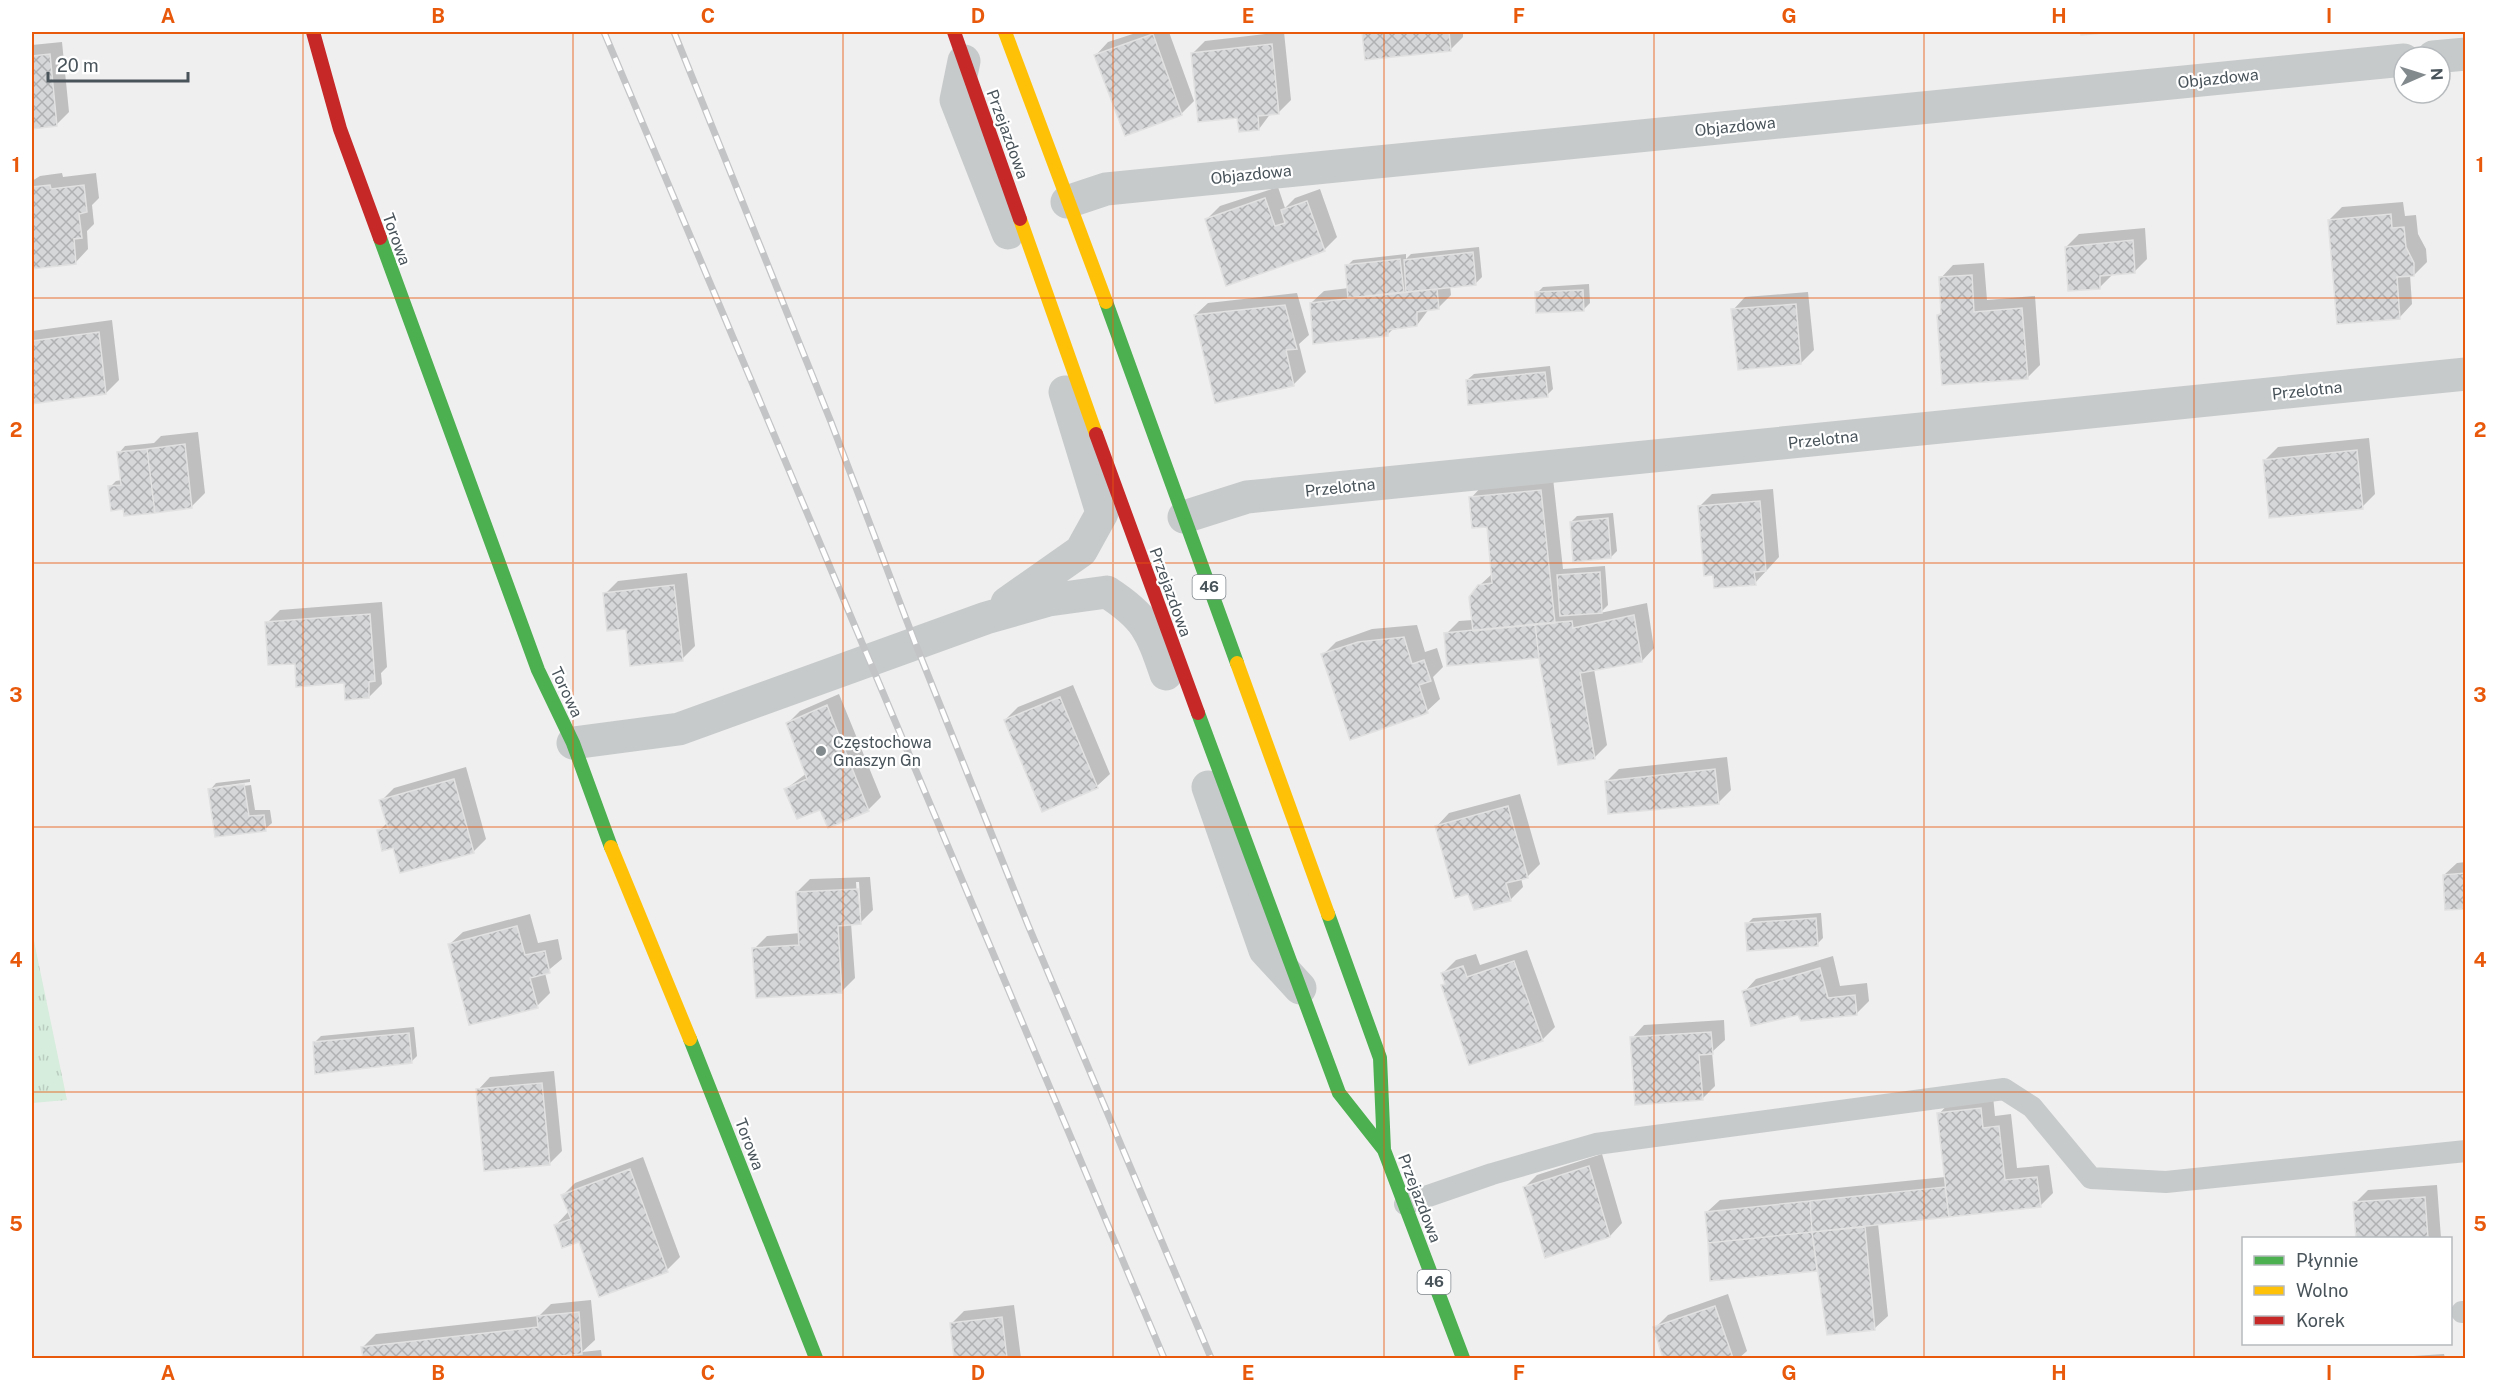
<svg xmlns="http://www.w3.org/2000/svg" width="2497" height="1390" font-family="'Public Sans',sans-serif">
<style>
.grass{fill:url(#grass-tufts)}
.shadow{fill:#0003;fill-rule:evenodd}
.building{fill:url(#building-cross-hatch);stroke:#e1e1e2;stroke-width:1.5}
.lines{fill:none;stroke-linecap:round;stroke-linejoin:round}
.lane{stroke:#c7cacb;stroke-width:22}
.street{stroke:#c7cacb;stroke-width:33}
.fast{stroke:#4caf50;stroke-width:14}
.slow{stroke:#ffc107;stroke-width:14}
.jam{stroke:#c62828;stroke-width:14}
.rail-casing{stroke:#c3c4c6;stroke-width:7}
.rail{stroke:#fff;stroke-width:4.5;stroke-dasharray:14;stroke-linecap:butt}
.grid{fill:none;stroke:#e8590c;stroke-width:1.5;stroke-opacity:0.55}
.poi-dot{fill:#838a8e;stroke:#fff;stroke-width:2}
.labels{text-anchor:middle;stroke-width:4.5;stroke-linejoin:round;paint-order:stroke}
.shield{fill:#fff;stroke:#7f878c;stroke-width:1.5}
.shield-label{font-size:15px;font-weight:bold;fill:#48535a}
.street-label{font-size:16px;fill:#48535a;stroke:#fff}
.poi-label{font-size:16px;fill:#48535a;stroke:#fff;text-anchor:start}
.neatline{fill:none;stroke:#e8590c;stroke-width:2}
.grid-label{font-size:20px;text-anchor:middle;font-weight:bold;fill:#e8590c}
</style>
<defs>
<pattern id="grass-tufts" width="24" height="20" patternUnits="userSpaceOnUse" patternTransform="scale(1.5)"><rect width="24" height="20" fill="#d6ecdc"/><path d="M3 7l-1-3M5 7V3M7 7l1-3M15 17l-1-3M17 17v-4M19 17l1-3" fill="none" stroke="#b9ccbf"/></pattern>
<pattern id="building-cross-hatch" width="8" height="8" patternUnits="userSpaceOnUse" patternTransform="scale(1.5)"><rect width="8" height="8" fill="#d6d7d8"/><path d="M0 0l8 8M0 8l8-8" fill="none" stroke="#b0b1b2"/></pattern>
</defs>
<rect width="100%" height="100%" fill="#f0efef"/>
<!-- grass -->
<path class="grass" d="M32,928L35,946L67,1100L32,1103Z"/>
<!-- shadow -->
<path class="shadow" d="M1139,32H1169L1194,101L1182,113L1125,134L1096,55L1108,42Z
M1284,32L1291,100L1278,113H1271L1259,129L1238,116L1192,54L1205,41Z
M1363,32H1463V37L1450,50L1367,59Z
M62,42L69,112L56,125L32,127V45Z
M62,173L63,177L96,173L99,198L92,205L94,224L87,231L88,249L76,262L32,267V181L40,176Z
M1278,187L1285,208L1295,198L1320,189L1337,237L1324,250L1207,219L1220,206Z
M2403,202L2405,216L2416,215L2418,234L2426,249L2427,262L2414,275H2410L2412,304L2400,317L2329,220L2342,207Z
M2145,228L2147,259L2134,272L2113,274L2100,287L2066,247L2079,234Z
M1479,247L1482,277L1476,283L1450,286L1451,295L1438,308L1429,309L1417,325L1394,328L1387,335L1311,303L1324,291L1349,288L1347,266L1353,260L1406,254V259L1411,254Z
M1984,263L1987,300L2035,296L2040,365L2027,378L1939,315L1942,312L1941,278L1953,265Z
M1589,284L1590,303L1584,309L1537,293L1543,287Z
M1808,292L1814,350L1801,363L1733,310L1745,297Z
M1297,293L1309,335L1299,344L1306,372L1293,385L1195,315L1208,303Z
M112,320L119,380L106,393L32,403V331Z
M1550,366L1553,389L1547,395L1467,380L1474,374Z
M198,432L205,493L192,506L124,508L110,487L116,481L122,480L119,453L125,446L154,443L161,436Z
M2369,438L2375,494L2362,507L2265,460L2278,447Z
M1553,478L1563,569L1605,566L1608,605L1600,613L1647,603L1654,648L1642,661L1594,669L1607,745L1594,758L1540,656L1446,634L1459,621L1473,620L1479,586L1493,573L1488,525L1471,498L1483,485Z
M1773,489L1779,557L1755,583L1715,574L1699,507L1712,494Z
M1613,513L1617,551L1611,557L1571,522L1577,516Z
M687,573L695,646L682,659L627,627L605,594L618,581Z
M382,602L387,667L381,673L382,684L369,697L345,682L296,662L267,623L280,610Z
M1417,625L1425,652L1437,648L1443,667L1433,677L1440,699L1427,711L1323,655L1336,642L1372,629Z
M1073,685L1110,774L1097,786L1005,720L1018,707Z
M839,694L881,797L868,810L821,808L786,789L807,773L787,724L800,711Z
M1727,757L1731,790L1718,803L1607,781L1619,769Z
M466,767L486,839L473,852L394,846L379,831L388,822L381,801L394,788Z
M250,779V782L214,787V790L251,785L255,810H270L272,823L265,829L210,790L216,783Z
M1520,794L1540,864L1527,877L1521,878L1523,887L1510,900L1469,892L1437,826L1449,813Z
M2466,862V907L2444,875L2457,863Z
M870,877L873,910L860,923H851L855,978L842,991L754,949L767,936L800,933L797,892L810,879ZM856,882H859L861,913H858Z
M1821,913L1823,938L1817,944L1747,924L1753,918Z
M530,914L538,943L558,939L562,959L545,973L550,993L537,1006L450,944L463,932Z
M1527,950L1555,1027L1542,1040L1443,986L1446,982L1443,973L1456,960L1476,954L1480,965Z
M1833,956L1840,986L1867,983L1869,1001L1856,1014H1799L1744,992L1756,979Z
M1724,1020L1725,1040L1712,1052L1715,1086L1702,1099L1632,1038L1644,1025Z
M414,1027L417,1056L411,1062L314,1043L321,1036Z
M554,1071L562,1151L549,1164L478,1090L490,1077Z
M1993,1096L1995,1116L2011,1114L2017,1168L2049,1165L2053,1193L2040,1206L1878,1224L1888,1316L1875,1328L1818,1270L1711,1279L1707,1212L1720,1200L1945,1177L1939,1114L1951,1101Z
M1602,1154L1622,1223L1610,1236L1525,1187L1537,1175Z
M643,1157L680,1257L667,1270L600,1295L580,1240L556,1225L568,1212L563,1195L575,1183Z
M2437,1185L2441,1238H2357L2355,1203L2368,1190Z
M1728,1294L1747,1351L1739,1358H1665L1655,1328L1668,1315Z
M591,1300L595,1340L582,1352L601,1350L602,1358H365L363,1347L376,1334L539,1316L551,1304Z
M1014,1305L1021,1358H956L951,1324L964,1311Z
M2444,1354L2445,1358H2383Z"/>
<!-- building -->
<path class="building" d="M1362,32H1449L1451,51L1365,60Z
M2081,32H2116L2081,35Z
M1153,34L1182,115L1125,136L1094,55Z
M1272,44L1279,114L1258,116L1259,130L1239,132L1237,118L1198,122L1191,53Z
M50,54L57,126L32,129V56Z
M50,185L51,189L84,185L87,212L79,214L82,238L74,239L76,264L32,269V187Z
M1265,198L1275,226L1285,223L1281,210L1307,201L1325,251L1226,286L1205,219Z
M2391,214L2392,228L2404,227L2406,247L2414,263V276L2397,277L2400,319L2337,324L2328,220Z
M2133,240L2135,273L2100,276V289L2068,291L2065,247Z
M1473,252L1476,285L1406,292L1404,260Z
M1400,259L1404,292L1348,298L1345,265Z
M1972,275L1974,312L2022,308L2028,379L1942,385L1937,315L1941,314L1939,277Z
M1437,289L1439,309L1417,312V326L1388,330V336L1313,344L1310,303Z
M1583,290L1584,311L1536,313L1535,292Z
M1796,304L1801,364L1738,370L1731,309Z
M1285,305L1297,349L1286,350L1294,386L1215,403L1194,315Z
M99,332L106,394L32,404V341Z
M1545,372L1548,397L1468,405L1466,380Z
M185,444L192,508L155,513L147,449Z
M147,449L155,513L124,516L123,509L111,511L108,486L121,485L117,452Z
M2357,450L2363,509L2269,518L2263,460Z
M1541,490L1555,623L1473,631L1469,597L1478,585L1492,583L1487,527L1472,528L1469,497Z
M1760,501L1766,571L1754,572L1756,585L1714,588L1713,575L1704,576L1698,506Z
M1608,518L1611,558L1573,562L1570,522Z
M1600,572L1602,613L1560,616L1557,575Z
M674,585L683,661L630,666L626,629L607,631L603,593Z
M370,614L375,681L369,682V698L345,700L344,683L296,687L295,664L268,665L265,622Z
M1634,615L1642,662L1580,673L1595,759L1558,765L1539,658L1535,624L1572,621L1573,628Z
M1535,624L1539,658L1447,666L1444,633Z
M1404,637L1412,664L1424,660L1431,681L1419,685L1428,713L1350,740L1321,654L1358,642Z
M1060,697L1098,788L1042,812L1004,720Z
M827,705L869,811L828,828L820,810L797,819L784,789L807,779L786,723Z
M1715,769L1719,804L1608,814L1605,781Z
M454,779L474,853L400,873L393,848L382,851L377,830L388,828L379,800Z
M244,784L249,816L264,815L266,831L215,837L208,789Z
M1508,806L1528,878L1506,883L1511,901L1474,910L1468,894L1455,898L1435,826Z
M2466,873V909L2445,910L2443,875Z
M858,889L861,924L838,926L842,993L756,998L752,948L799,945L796,892Z
M1816,918L1818,946L1747,951L1745,923Z
M517,926L525,955L545,951L550,973L530,978L538,1008L469,1025L448,944Z
M1514,961L1543,1041L1469,1065L1441,985L1445,984L1441,973L1463,966L1467,977Z
M1820,968L1828,998L1855,995L1857,1015L1801,1021L1798,1015L1751,1026L1742,991Z
M1711,1032L1713,1054L1699,1055L1703,1100L1635,1105L1630,1037Z
M409,1033L412,1063L315,1074L313,1042Z
M542,1083L550,1165L484,1171L476,1089Z
M1981,1108L1983,1128L1999,1126L2005,1180L2037,1177L2041,1207L1949,1217L1937,1113Z
M1589,1166L1610,1237L1545,1258L1523,1187Z
M630,1169L668,1272L599,1297L579,1242L562,1248L554,1225L571,1219L561,1195Z
M1945,1187L1949,1217L1812,1232L1810,1201Z
M2425,1197L2428,1238H2356L2353,1202Z
M1810,1201L1812,1232L1708,1243L1705,1212Z
M1865,1227L1875,1330L1827,1335L1812,1232Z
M1812,1232L1817,1271L1710,1281L1708,1243Z
M1715,1306L1733,1358H1663L1653,1327Z
M579,1312L582,1354L539,1358H363L361,1347L538,1327L537,1316Z
M1002,1317L1007,1358H954L950,1323Z"/>
<g class="lines">
<!-- lane -->
<path class="lane" d="M1405,1204L1492,1174L1596,1144L2004,1089L2032,1107L2091,1178L2166,1182L2466,1151
M2462,1312H2466"/>
<!-- street -->
<path class="street" d="M2433,57L2466,54
M964,61L956,100L1008,233
M1067,202L1106,189L2404,60
M1184,517L1247,497L2466,374
M1007,603L1081,551L1102,513L1065,392
M573,743L679,729L986,618L1049,600L1107,592C1147,618 1151,631 1166,674
M1208,787L1265,950L1300,988"/>
<!-- fast -->
<path class="fast" d="M380,238L538,670L573,743L611,847
M1106,302L1237,663
M1198,713L1339,1093L1384,1150
M1328,914L1380,1058L1384,1150L1463,1358
M690,1039L816,1358"/>
<!-- slow -->
<path class="slow" d="M1005,32L1106,302
M1020,219L1096,434
M1237,663L1328,914
M611,847L690,1039"/>
<!-- jam -->
<path class="jam" d="M313,32L340,129L380,238
M954,32L1020,219
M1096,434L1198,713"/>
<!-- rail casing -->
<g class="rail-casing">
<path id="rail" d="M604,32L1164,1358
M674,32L831,422L916,645L1028,925L1211,1358"/>
</g>
<!-- rail -->
<use href="#rail" class="rail"/>
</g>
<!-- grid -->
<path class="grid" d="M303,32V1358M573,32V1358M843,32V1358M1113,32V1358M1384,32V1358M1654,32V1358M1924,32V1358M2194,32V1358M32,298H2466M32,563H2466M32,827H2466M32,1092H2466"/>
<!-- markers -->
<circle class="poi-dot" cx="821" cy="751" r="6"/>
<g class="labels">
<!-- shield labels -->
<g class="shield">
<rect x="1192.5" y="575" width="33" height="24" rx="4.5"/>
<rect x="1417.5" y="1270" width="33" height="24" rx="4.5"/>
</g>
<g class="shield-label">
<text x="1209" y="592">46</text>
<text x="1434" y="1287">46</text>
</g>
<!-- street labels -->
<g class="street-label">
<text transform="translate(2218 78) rotate(-6)" y="6">Objazdowa</text>
<text transform="translate(1735 126) rotate(-6)" y="6">Objazdowa</text>
<text transform="translate(1008 134) rotate(70)" y="6">Przejazdowa</text>
<text transform="translate(1251 174) rotate(-6)" y="6">Objazdowa</text>
<text transform="translate(397 239) rotate(70)" y="6">Torowa</text>
<text transform="translate(2307 390) rotate(-6)" y="6">Przelotna</text>
<text transform="translate(1823 439) rotate(-6)" y="6">Przelotna</text>
<text transform="translate(1340 487) rotate(-6)" y="6">Przelotna</text>
<text transform="translate(1171 592) rotate(70)" y="6">Przejazdowa</text>
<text transform="translate(567 692) rotate(65)" y="6">Torowa</text>
<text transform="translate(750 1144) rotate(69)" y="6">Torowa</text>
<text transform="translate(1420 1198) rotate(69)" y="6">Przejazdowa</text>
</g>
<!-- poi labels -->
<g class="poi-label">
<text x="833" y="748">Częstochowa<tspan x="833" dy="18">Gnaszyn Gn</tspan></text>
</g>
</g>
<!-- border -->
<rect width="2497" height="1390" fill="none" stroke="#ffffff" stroke-width="66"/>
<!-- legend -->
<rect x="2242" y="1237" width="210" height="108" fill="#ffffff" stroke="#b6babd" stroke-width="1.5"/>
<rect x="2254" y="1256" width="30" height="9" fill="#4caf50" stroke="#b6babd" stroke-width="1.5"/>
<text x="2296" y="1267" font-size="18" fill="#48535a">Płynnie</text>
<rect x="2254" y="1286" width="30" height="9" fill="#ffc107" stroke="#b6babd" stroke-width="1.5"/>
<text x="2296" y="1297" font-size="18" fill="#48535a">Wolno</text>
<rect x="2254" y="1316" width="30" height="9" fill="#c62828" stroke="#b6babd" stroke-width="1.5"/>
<text x="2296" y="1327" font-size="18" fill="#48535a">Korek</text>
<!-- north arrow -->
<g transform="translate(2422 75) rotate(87)"><circle r="28" fill="#ffffff" stroke="#b6babd" stroke-width="1.5"/>
<path d="M0-4.5L10 22L0 15L-10 22Z" fill="#838a8e"/>
<text y="-9" font-size="16" font-weight="bold" text-anchor="middle" fill="#48535a">N</text>
</g>
<!-- scale -->
<path d="M48 72v9h140v-9" fill="none" stroke="#48535a" stroke-width="3"/>
<text x="57" y="72" font-size="18" fill="#48535a" stroke="#ffffff" stroke-width="4.5" paint-order="stroke">20 m</text>
<rect x="33" y="33" width="2431" height="1324" class="neatline"/>
<g class="grid-label">
<text x="168" y="23">A</text>
<text x="438" y="23">B</text>
<text x="708" y="23">C</text>
<text x="978" y="23">D</text>
<text x="1248" y="23">E</text>
<text x="1519" y="23">F</text>
<text x="1789" y="23">G</text>
<text x="2059" y="23">H</text>
<text x="2329" y="23">I</text>
<text x="16" y="172">1</text>
<text x="2480" y="172">1</text>
<text x="16" y="437">2</text>
<text x="2480" y="437">2</text>
<text x="16" y="702">3</text>
<text x="2480" y="702">3</text>
<text x="16" y="967">4</text>
<text x="2480" y="967">4</text>
<text x="16" y="1231">5</text>
<text x="2480" y="1231">5</text>
<text x="168" y="1380">A</text>
<text x="438" y="1380">B</text>
<text x="708" y="1380">C</text>
<text x="978" y="1380">D</text>
<text x="1248" y="1380">E</text>
<text x="1519" y="1380">F</text>
<text x="1789" y="1380">G</text>
<text x="2059" y="1380">H</text>
<text x="2329" y="1380">I</text>
</g>
</svg>
